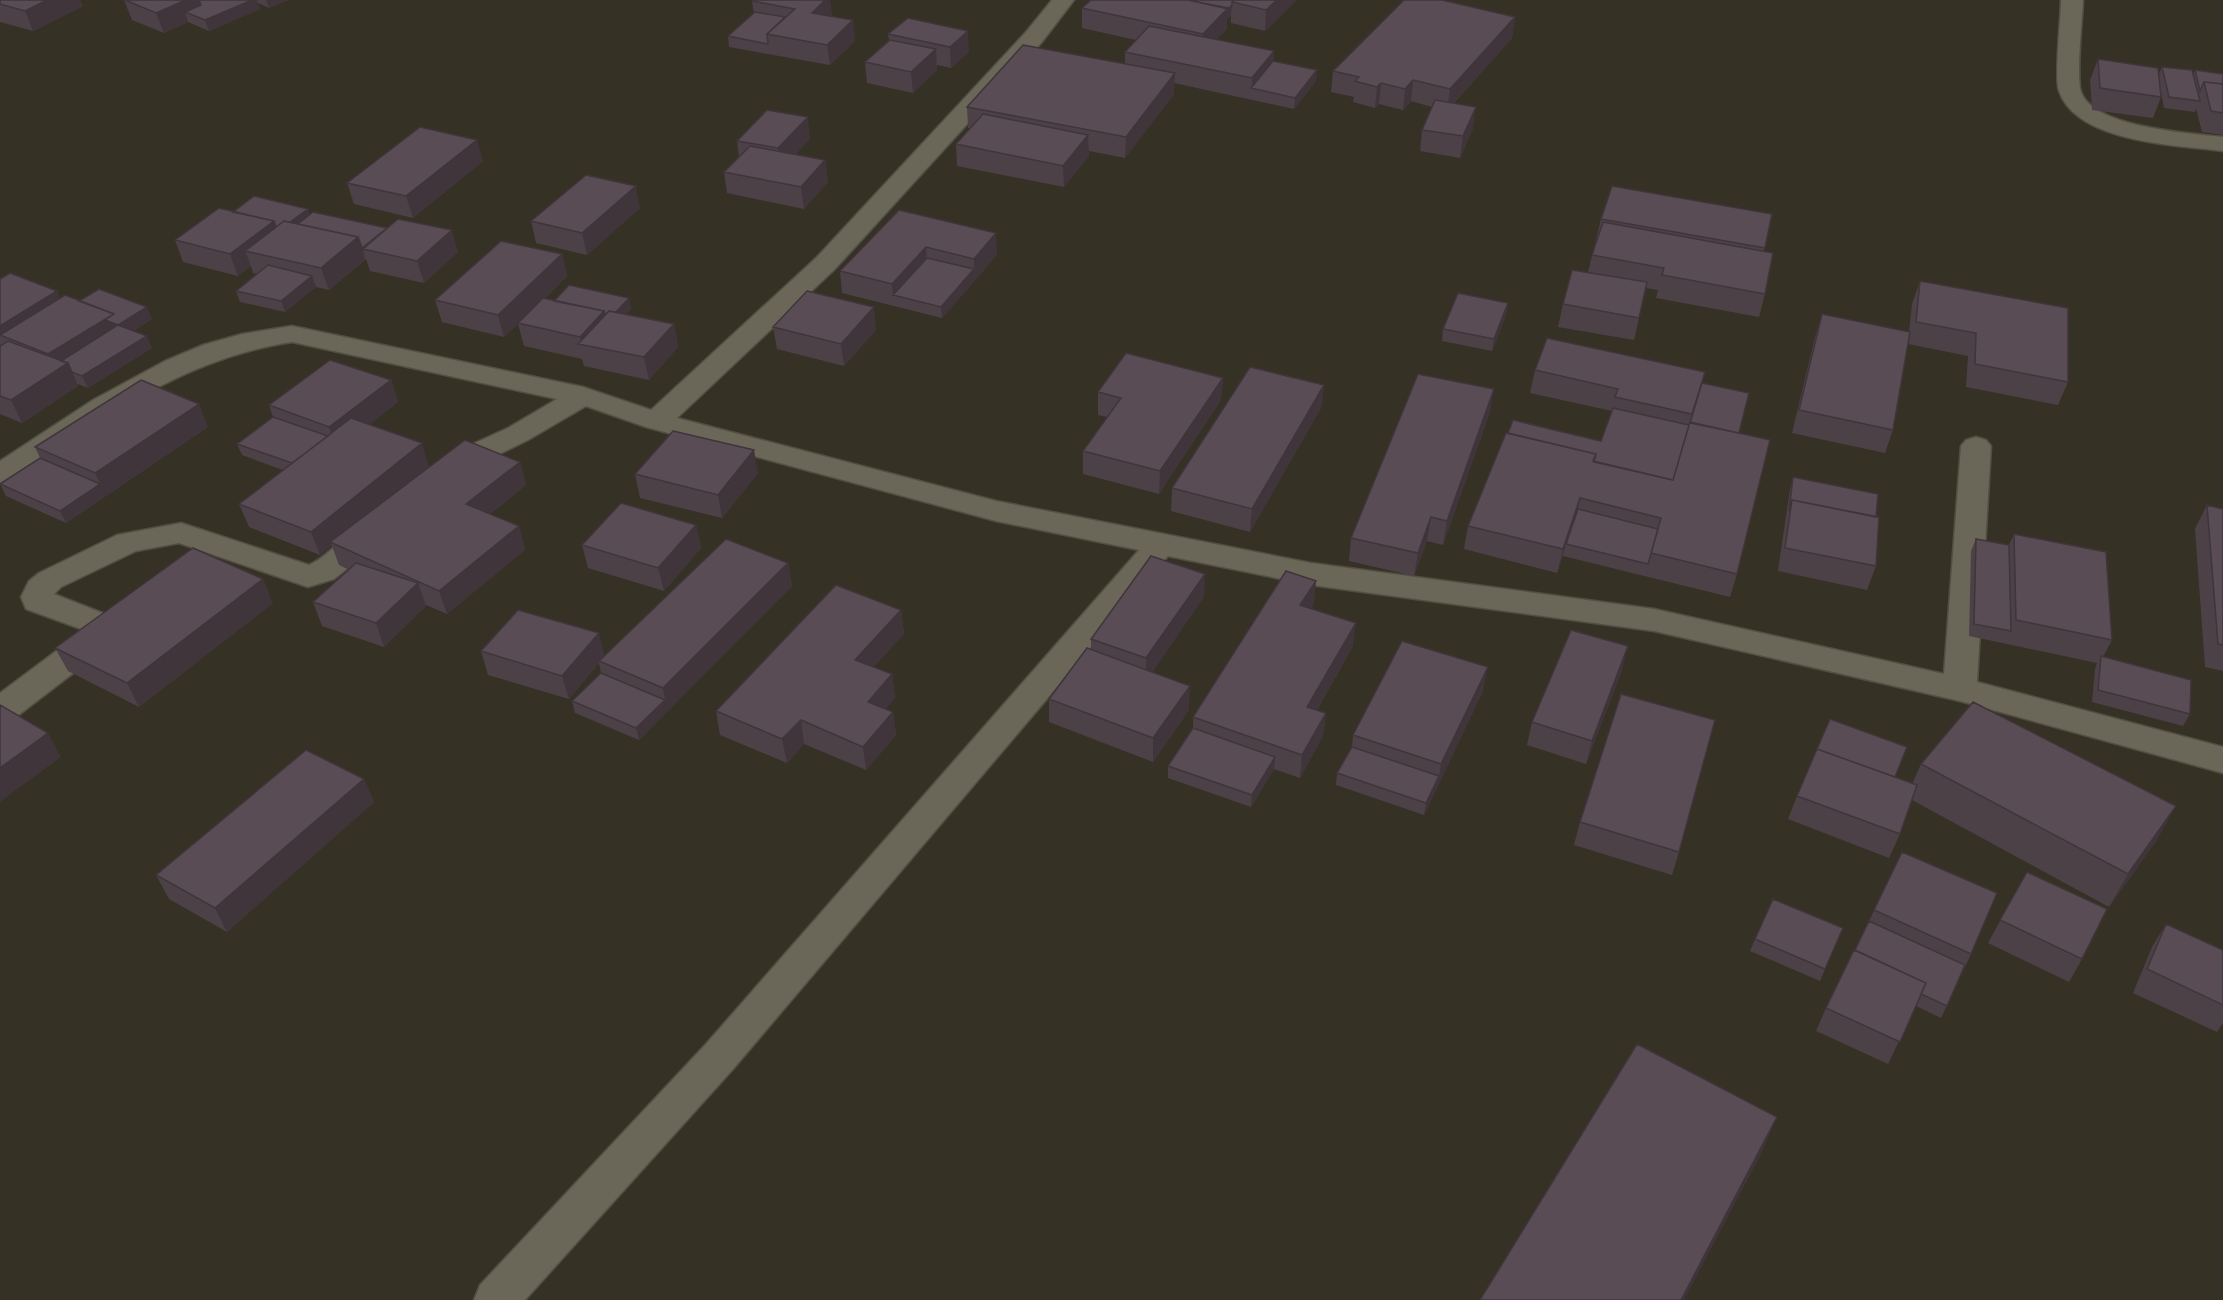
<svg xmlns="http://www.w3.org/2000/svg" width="2223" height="1300" font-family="Helvetica,sans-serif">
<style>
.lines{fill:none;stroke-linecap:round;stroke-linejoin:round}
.minor-casing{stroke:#514f44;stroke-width:3}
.minor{fill:#6a6658;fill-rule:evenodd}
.wall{fill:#4d4148}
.shaded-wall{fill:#3f353b}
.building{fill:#5a4c54;stroke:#3f353b;stroke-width:1.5}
</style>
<rect width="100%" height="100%" fill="#353125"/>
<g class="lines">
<!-- minor casing -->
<g class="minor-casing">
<path id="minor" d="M1052,0H1074L1042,42L835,269L677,418L996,501L1311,563L1654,609L1944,674L1961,446L1966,440L1976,437L1986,440L1991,446L1977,682L2223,747V773L1960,701L1654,631L1311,585L1168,556L734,1068L525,1300H474L480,1285L706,1044L1139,550L996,521L646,427L586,406L528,440L475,466L460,479L449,481L438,479L434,472L455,452L508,428L557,399L292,342C180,359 102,420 11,481L0,483V461L93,400L165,361L203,345L242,334L292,326L583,387L651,410L817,257L1026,32Z
M2061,0H2083C2082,25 2077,64 2080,88C2087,128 2191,133 2223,137V151C2177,145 2077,143 2059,91C2054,79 2061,17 2061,0Z
M181,523L309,565C335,554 351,519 382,527L386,534L382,541L334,579L308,587L179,543L136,551L61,587L54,594L105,614L114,627L106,648L12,720L0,723V693L79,634L81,629L26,609L21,597L29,581L39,573L117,535Z"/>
</g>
<!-- minor -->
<use href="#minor" class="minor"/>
</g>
<!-- wall -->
<path class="wall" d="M0,0H80L83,6L33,31L0,22Z
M124,0H288L269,8L258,3L260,9L209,31L188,22L164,33L132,20Z
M753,0H830L832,16L855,41L830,65L729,47L728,36L754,14L752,1Z
M1091,0H1296L1265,31L1231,23V15L1227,19V29L1216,40L1274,51L1273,61L1316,81L1294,109L1174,83V94L1125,158L1089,151V156L1064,187L957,166L956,144L970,128H968L967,107L1125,64V52L1136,40L1082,28V8Z
M1515,17L1512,38L1454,103L1473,128L1460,158L1420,151L1422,130L1432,107L1411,101L1403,110L1379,104L1375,108L1353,102L1354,97L1331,92L1333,71Z
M888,34L969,52L951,68L937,65V70L913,93L867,83L865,62L889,40Z
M2098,59L2159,74L2162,67L2193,74L2195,70L2223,74V135L2202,132L2196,108L2195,112L2164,108L2161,93V97L2153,118L2092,110L2090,80Z
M810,139L795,155L825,160L828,182L804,209L727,193L724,172L739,157L737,141Z
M483,161L413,218L354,204L347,183Z
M640,208L587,255L536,243L531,221Z
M899,210L997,255L942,318L842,293L840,271Z
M233,212L310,214L458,252L424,283L370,271L366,259L329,290L316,287L285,312L240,302L236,291L257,274L253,273L251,266L238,276L183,262L175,240Z
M1772,214L1764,251L1765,294L1759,317L1656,298L1658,290L1646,288L1634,340L1558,327L1563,304L1588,272L1601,219Z
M562,254L567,276L545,298L554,301L629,298L631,309L627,314L674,324L678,347L649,380L584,366L582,359L524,346L518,324L504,337L442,322L435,300Z
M0,279L60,298L79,301L152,319L133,331L152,348L88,388L78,384V386L22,423L0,414Z
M1920,281L2068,382L2058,405L1966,387L1968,356L1908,344L1893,430L1885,453L1792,433L1815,337L1822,314L1909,332L1912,304Z
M1508,303L1506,315L1492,351L1442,341L1443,329Z
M773,327L876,330L844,366L777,349Z
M1535,370L1702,383L1739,433L1737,574L1730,597L1563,556V555L1557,573L1464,549L1468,526L1601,441L1612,411L1530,393Z
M1223,378L1221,400L1159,494L1083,474V451L1107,417L1098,415V392Z
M391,380L398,402L369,425L429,466L414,479L520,462L526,485L490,514L519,526L525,550L447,614L426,605V606L384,647L322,626L313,602L349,570L339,565L332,546L320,555L249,527L239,504L283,470L242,455L237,444L273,417L269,405Z
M1324,385L1321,408L1250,532L1171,511L1172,488Z
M1490,412L1443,545L1427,541L1414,576L1349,561L1351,538Z
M208,427L66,523L6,496L0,484L40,458L35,447Z
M758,473L722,518L640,498L635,474Z
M1793,477L1876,517V566L1867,590L1778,571L1790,489Z
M2207,505L2223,509V671L2205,667L2195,529Z
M696,525L701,548L664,591L588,568L582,545Z
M2014,534L2112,640L2103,657L2190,714L2183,726L2092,702L2095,669L2097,663L1969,636L1971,551L1976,539L2009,545Z
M788,563L792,586L639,740L575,713L572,701L601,673L599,663L569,699L488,675L481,651L604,656Z
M1204,597L1152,672L1189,710L1153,762L1049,722V699L1091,650V639Z
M273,603L139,707L68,671L55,648Z
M1314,604L1311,608L1353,646L1317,710L1326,713L1323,736L1300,778L1274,769L1251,807L1168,778V766L1193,728V717Z
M901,610L904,634L873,667L892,674L895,698L885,709L893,712L896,735L866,770L804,744L787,763L720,735L716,711Z
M1622,670L1586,764L1527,745L1532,722Z
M1483,691L1424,815L1336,785L1337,773L1352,747L1353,735Z
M1921,764L2157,840L2109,907L1912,800L1900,834L1889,858L1788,819L1797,796L1895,777L1912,784Z
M364,779L374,802L227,932L169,899L156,875Z
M1580,822L1679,852L1672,875L1574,845Z
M1902,852L1971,954L1941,1018L1916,1006L1888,1064L1816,1031L1826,1008L1869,921Z
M2027,872L2082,959L2069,982L1988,943Z
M2166,924L2223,950V1023L2217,1032L2133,993L2152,947Z
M1843,928L1820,981L1750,951L1755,939Z"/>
<!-- shaded-wall -->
<path class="shaded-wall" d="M47,0H80L83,6L33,31L25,11Z
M186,0H199L204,15L185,12L188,22L164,33L156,13Z
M252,0H257L260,9L209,31L205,20Z
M266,0H288L269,8Z
M825,0H830L832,16L812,13Z
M1277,0H1296L1265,31L1266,10Z
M1232,5L1231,15L1227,19V29L1202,55L1203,34Z
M1515,17L1512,38L1447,110L1450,89Z
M853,20L855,41L830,65L827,45Z
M968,31L969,52L951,68L950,47Z
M936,49L937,70L913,93L911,72Z
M1274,51L1273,72L1252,88V78Z
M1317,70L1316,81L1294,109L1295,98Z
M1175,73L1174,94L1125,158L1126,137Z
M1413,80L1411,101L1403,110L1405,89Z
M1381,83L1379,104L1375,108L1377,87Z
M1476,107L1473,128L1460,158L1463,136Z
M808,117L810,139L781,170L778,148Z
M1088,135L1089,156L1064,187L1063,166Z
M477,140L483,161L413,218L406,196Z
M825,160L828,182L804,209L801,187Z
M636,186L640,208L587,255L582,233Z
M308,209L312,220L245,251L251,266L238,276L230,254L274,221Z
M387,228L375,252L363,249L365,259L362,248Z
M452,230L458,252L424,283L417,261Z
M996,233L997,255L975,281L974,259Z
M358,237L365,259L329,290L321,268Z
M926,247L927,269L893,295L892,284Z
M562,254L567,276L504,337L498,315Z
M974,269L975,281L942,318L941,307Z
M312,276L316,287L285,312L281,301Z
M57,291L67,313L0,335V326Z
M629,298L631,309L597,347L582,344L580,337L604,311Z
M1508,303L1506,315L1492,351L1494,339Z
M147,307L152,319L71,369L78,386L22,423L11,400L54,365L48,354L114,314Z
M874,307L876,330L844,366L841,344Z
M674,324L678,347L649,380L644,357Z
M147,336L152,348L88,388L82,376Z
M1223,378L1221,400L1159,494L1160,471Z
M391,380L398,402L303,477L333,438L329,427Z
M1324,385L1321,408L1250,532L1252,509Z
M1494,389L1490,412L1443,545L1447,521Z
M199,404L208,427L106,496L95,473Z
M422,443L429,466L334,544L330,542L332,546L320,555L311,532Z
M754,450L758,473L722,518L718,495Z
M520,462L526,485L473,527L466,504Z
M100,484L106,496L66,523L60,511Z
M1580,498L1575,521L1566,544L1563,555L1557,573L1563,549Z
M1431,517L1427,541L1414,576L1418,553Z
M696,525L701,548L664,591L658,568Z
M519,526L525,550L447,614L439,591Z
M788,563L792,586L639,740L636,728L665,700L663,688Z
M1205,574L1204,597L1146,682V658Z
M263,579L273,603L139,707L127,683Z
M1316,581L1314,604L1298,629L1300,605Z
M418,583L426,606L384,647L376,623Z
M901,610L904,634L859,684L855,660Z
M1356,623L1353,646L1305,730L1307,707Z
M599,633L605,657L599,661V663L569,699L562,676Z
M1628,646L1622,670L1586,764L1592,741Z
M1488,667L1483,691L1424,815L1426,803L1439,776L1441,764Z
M892,674L895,698L871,726L868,702Z
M1190,686L1189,710L1153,762V738Z
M893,712L896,735L866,770L863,747Z
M1326,713L1323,736L1300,778L1302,755Z
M801,720L804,744L787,763L782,739Z
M48,733L61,757L0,802V768Z
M1275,757L1274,769L1251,807L1252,795Z
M364,779L374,802L227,932L215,908Z
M2176,806L2157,840L2109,907L2128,874Z
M1777,1117L1760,1156L1684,1300H1681Z"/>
<!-- building -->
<path class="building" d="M0,0H47L25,11L0,4Z
M125,0H186L156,13Z
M199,0H252L205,20L185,12L201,5Z
M753,0H825L812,13L853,20L827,45L767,34L795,9L752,1Z
M1091,0H1188L1228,8L1203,34L1082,8Z
M1188,0H1235L1232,2V5L1228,9Z
M1235,0H1277L1266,10L1232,2Z
M1404,0H1442L1515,17L1450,89L1413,80L1405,89L1381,83L1377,87L1355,81L1359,77L1333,71Z
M755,12L785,17L767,34L768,44L728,36Z
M908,18L968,31L950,47L888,34Z
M1149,26L1274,51L1252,78L1125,52Z
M890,40L936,49L911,72L865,62Z
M1023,45L1175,73L1126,137L967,107Z
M2098,59L2158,68L2161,97L2100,88Z
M1273,61L1317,70L1295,98L1251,88Z
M2162,67L2192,70L2200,101L2169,97Z
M2195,70L2223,74V84L2204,82L2200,91Z
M2204,82L2223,84V113L2211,111Z
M1435,100L1476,107L1463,136L1422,130Z
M767,110L808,117L778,148L737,141Z
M983,114L1088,135L1063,166L956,144Z
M420,127L477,140L406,196L347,183Z
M750,146L825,160L801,187L724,172Z
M586,175L636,186L582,233L531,221Z
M1612,186L1772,214L1765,248L1601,219Z
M254,196L308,209L290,222L284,221L276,227L274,221L233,212Z
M219,208L274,221L230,254L175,240Z
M899,210L996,233L974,259L926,247L892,284L840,271Z
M313,212L387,228L362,248L358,237L298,224Z
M398,219L452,230L417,261L363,249Z
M284,221L358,237L321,268L245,251Z
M1603,222L1773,253L1765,294L1662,275L1664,268L1592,255Z
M501,241L562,254L498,315L435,300Z
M927,258L974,269L941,307L893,295Z
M268,265L312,276L281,301L236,291Z
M1572,270L1647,282L1639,318L1563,304Z
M10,273L57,291L0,326V279Z
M1920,281L2068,308V382L1975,364L1976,333L1916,322Z
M569,285L629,298L616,312L609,311L605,315L604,311L554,301Z
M99,289L147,307L118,325L147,336L82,376L72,372L68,363L61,361L118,325L105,320L114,314L79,301Z
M807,291L874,307L841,344L773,327Z
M1458,293L1508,303L1494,339L1443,329Z
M65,295L114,314L48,354L0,335Z
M543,298L604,311L580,337L518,323Z
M609,311L674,324L644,357L578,344Z
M1822,314L1910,332L1893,430L1799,410Z
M1547,338L1705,372L1692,414L1615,397L1618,389L1535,370Z
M8,341L68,363L11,400L0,396V346Z
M1126,353L1223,378L1160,471L1083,451L1121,398L1098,392Z
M330,360L391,380L329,427L269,405Z
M1250,367L1324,385L1252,509L1172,488Z
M1418,374L1494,389L1447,521L1431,517L1418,553L1351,538Z
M141,380L199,404L95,473L35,447Z
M1702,383L1749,393L1739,433L1690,423Z
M1613,408L1689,425L1673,480L1594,462L1596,454L1508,433L1513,420L1601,441Z
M273,417L328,436L292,463L237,444Z
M351,418L422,443L311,532L239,504Z
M1690,422L1770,440L1737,574L1651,553L1661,518L1580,498L1563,549L1468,526L1506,433L1596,454L1593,461L1673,480Z
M673,431L754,450L718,495L635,474Z
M465,440L520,462L466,504L519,526L439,591L330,542Z
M40,458L100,484L60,511L0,484Z
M1793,477L1878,494L1876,517L1792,500L1789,511Z
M1792,500L1879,517L1876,566L1785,548Z
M621,503L696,525L658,568L582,545Z
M2207,505L2223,509V645L2218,644Z
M1578,509L1658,529L1648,564L1566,544Z
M2014,534L2106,552L2112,640L2016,620Z
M726,539L788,563L663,688L599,661Z
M1976,539L2009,545L2011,631L1974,624Z
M193,548L263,579L127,683L55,648Z
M1151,556L1205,574L1146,658L1091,639Z
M356,563L418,583L376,623L313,602Z
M1286,571L1316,581L1300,605L1356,623L1307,707L1326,713L1302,755L1193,717Z
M836,585L901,610L855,660L892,674L868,702L893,712L863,747L801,720L782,739L716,711Z
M518,610L599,633L562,676L481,651Z
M1571,630L1628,646L1592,741L1532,722Z
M1402,641L1488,667L1441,764L1353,735Z
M1087,648L1190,686L1153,738L1049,699Z
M2101,656L2191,680L2190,714L2098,690Z
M601,673L665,700L636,728L572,701Z
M1621,694L1715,720L1679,852L1580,822Z
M1973,702L2176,806L2128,874L1921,764Z
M0,705L48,733L0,768Z
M1830,719L1907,747L1895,777L1817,749Z
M1193,728L1275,757L1252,795L1168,766Z
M1352,747L1439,776L1426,803L1337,773Z
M1817,749L1917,785L1900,834L1797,796Z
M306,750L364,779L215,908L156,875Z
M1902,852L1997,893L1971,954L1874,910Z
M2027,872L2107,909L2082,959L2000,920Z
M1773,899L1843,928L1825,969L1755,939Z
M1869,921L1965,965L1947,1006L1921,994L1926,983L1855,950Z
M2166,924L2223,950V1005L2147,969Z
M1854,950L1926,983L1900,1042L1826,1008Z
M1637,1044L1777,1117L1681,1300H1480Z"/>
</svg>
